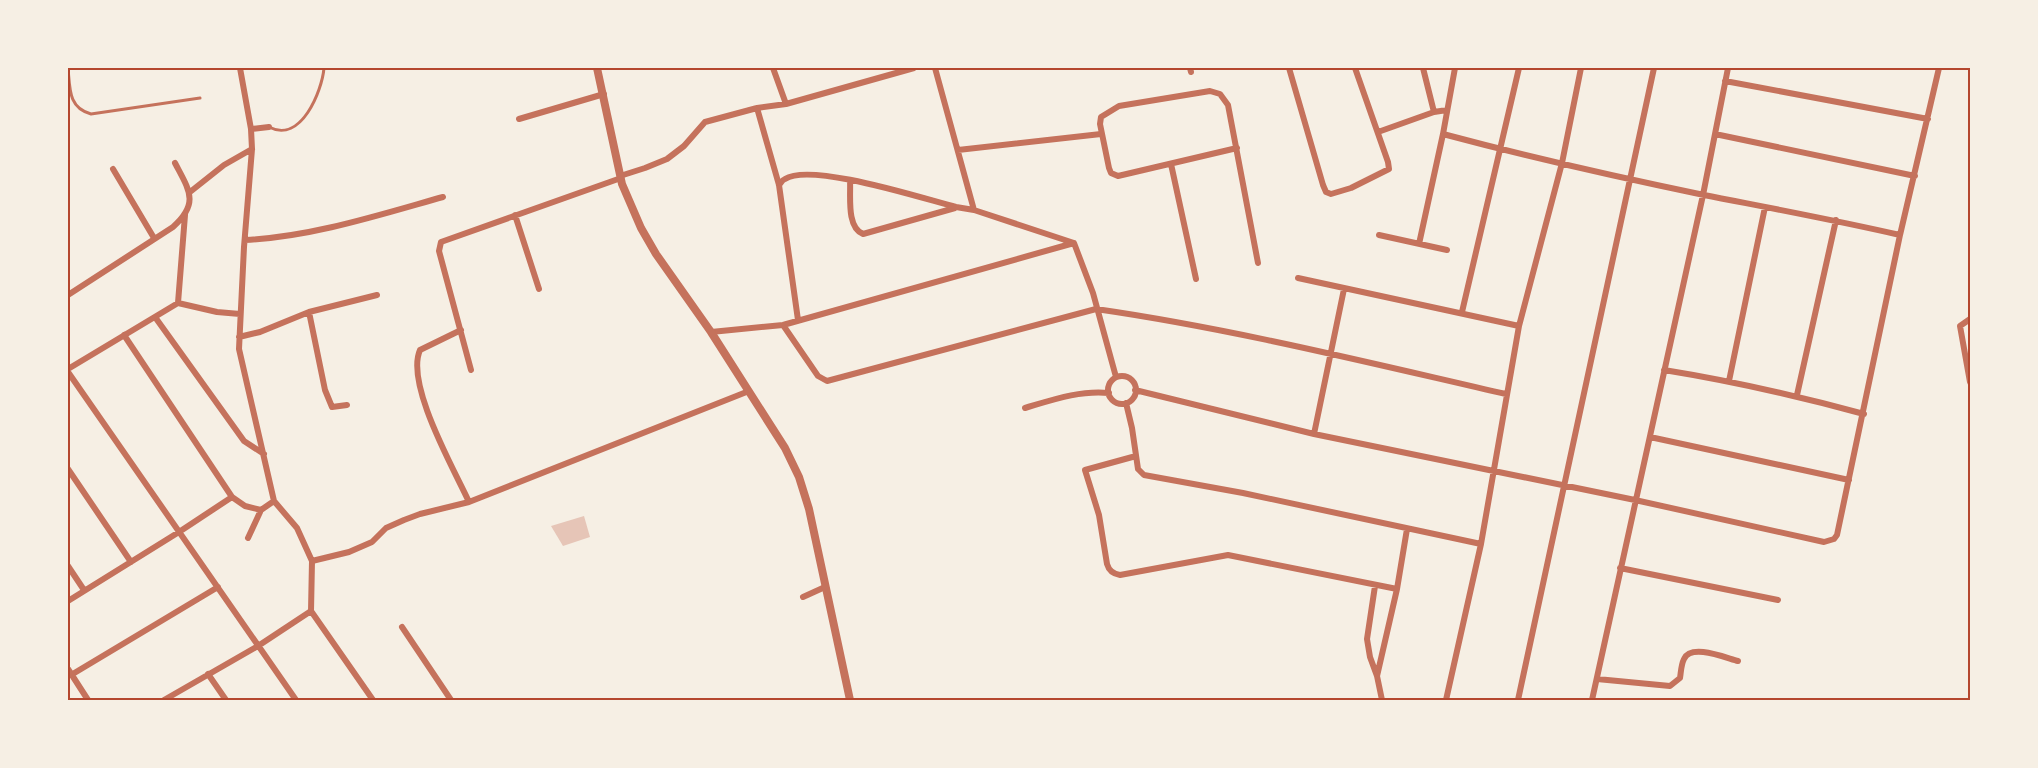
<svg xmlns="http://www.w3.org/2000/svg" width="2038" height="768" font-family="Montserrat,sans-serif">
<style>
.building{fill:#e6c5b7}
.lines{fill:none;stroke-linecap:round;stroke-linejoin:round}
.service{stroke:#c5725c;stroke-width:3}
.minor{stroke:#c5725c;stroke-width:6}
.tertiary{stroke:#c5725c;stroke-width:8}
.neatline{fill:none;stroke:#b5482f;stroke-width:2}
</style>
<rect width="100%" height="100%" fill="#f6efe4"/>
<!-- building -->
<path class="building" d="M584,516L590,537L563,546L551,526Z"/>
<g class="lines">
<!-- service -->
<path class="service" d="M68,68C70,88 68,108 91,114L200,98
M269,127C301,144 322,91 324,68"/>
<!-- minor -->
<path class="minor" d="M240,68L251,129L252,149L244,247L239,349L274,501L297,528L312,561L311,611L373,700
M773,68L786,104
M935,68L974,210
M1190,68L1191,72
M1289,68L1323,185L1326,192L1331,194L1351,188L1389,169L1388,162L1355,68
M1423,68L1434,112L1447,110
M1725,81L1928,119
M757,108L779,185L798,320
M519,119L604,94
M251,129L269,127
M1378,132L1434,112
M1443,134C1529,157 1617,177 1704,195C1770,208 1835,220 1900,235
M1715,134L1915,176
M1237,148L1118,176L1111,173L1109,168L1100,124L1101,117L1119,106L1210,91L1220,94L1228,105L1258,263
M958,150L1101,134
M1171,164L1196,279
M113,169L154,238
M620,176L645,168L667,159L684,146L705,122L757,108L786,104L914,68
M850,180C851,195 846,227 863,234L955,208
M779,185C781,183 782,180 785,179C811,162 924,199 956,207L974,210L1074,243L1093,293L1116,377
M190,192L224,165L252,149
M515,215L539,289
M1379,235L1447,250
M245,240C311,237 379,215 443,197
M1419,244L1443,134L1455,68
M1298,278L1519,326
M68,295L173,227C200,203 189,190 175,163
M178,303L185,215
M309,312L325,390L332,407L347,405
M1462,312L1519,68
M155,317L244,441L264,454
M1970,319L1960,326L1970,382
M783,325L818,376L827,381L1096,309C1234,329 1370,363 1506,394
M461,330L420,350C405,384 454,469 469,502
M711,332L783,325L1074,243
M124,335L232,497L245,506L261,510L274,501
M239,337L260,332L309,312L377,295
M68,369L178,303L217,312L240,314
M471,370L439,251L441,242L621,178
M1664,370C1732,381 1798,396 1864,414
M68,372L296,700
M1108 390a14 14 0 1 1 28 0a14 14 0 1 1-28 0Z
M1729,381L1765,207
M1135,390L1314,434L1635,500L1824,542L1834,539L1837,535L1900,235L1939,68
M1797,395L1836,220
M1126,403L1132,428L1138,469L1144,475L1243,493L1481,544
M1025,408C1052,400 1080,390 1109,393
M1314,434L1344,289
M1650,437L1849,480
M1136,456L1085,470L1099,515L1107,564C1109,571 1113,574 1120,575L1228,555L1397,589
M68,469L131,562
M248,538L261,510
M312,561L349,552L372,542L386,528L404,520L420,514L469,502L749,391
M68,566L84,590
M1620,568L1778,600
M1375,586L1367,639L1370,657L1377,676L1382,700
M803,597L825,587
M68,601L179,532L232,497
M402,627L451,700
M68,669L88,700
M208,674L226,700
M71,675L218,587
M1377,676L1397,589L1407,529
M1597,679L1670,686L1680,678C1681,672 1681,665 1684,659C1691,643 1726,658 1738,661
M164,700L258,646L311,611
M1446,700L1481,544L1519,326L1562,163L1581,68
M1518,700L1654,68
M1592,700L1703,195L1728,68"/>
<!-- tertiary -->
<path class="tertiary" d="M597,68L622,184L641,228L656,254L711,332L785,448L799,477L809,509L850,700"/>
</g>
<!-- border -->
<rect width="2038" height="768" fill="none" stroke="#f6efe4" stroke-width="138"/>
<rect x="69" y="69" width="1900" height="630" class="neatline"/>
</svg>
